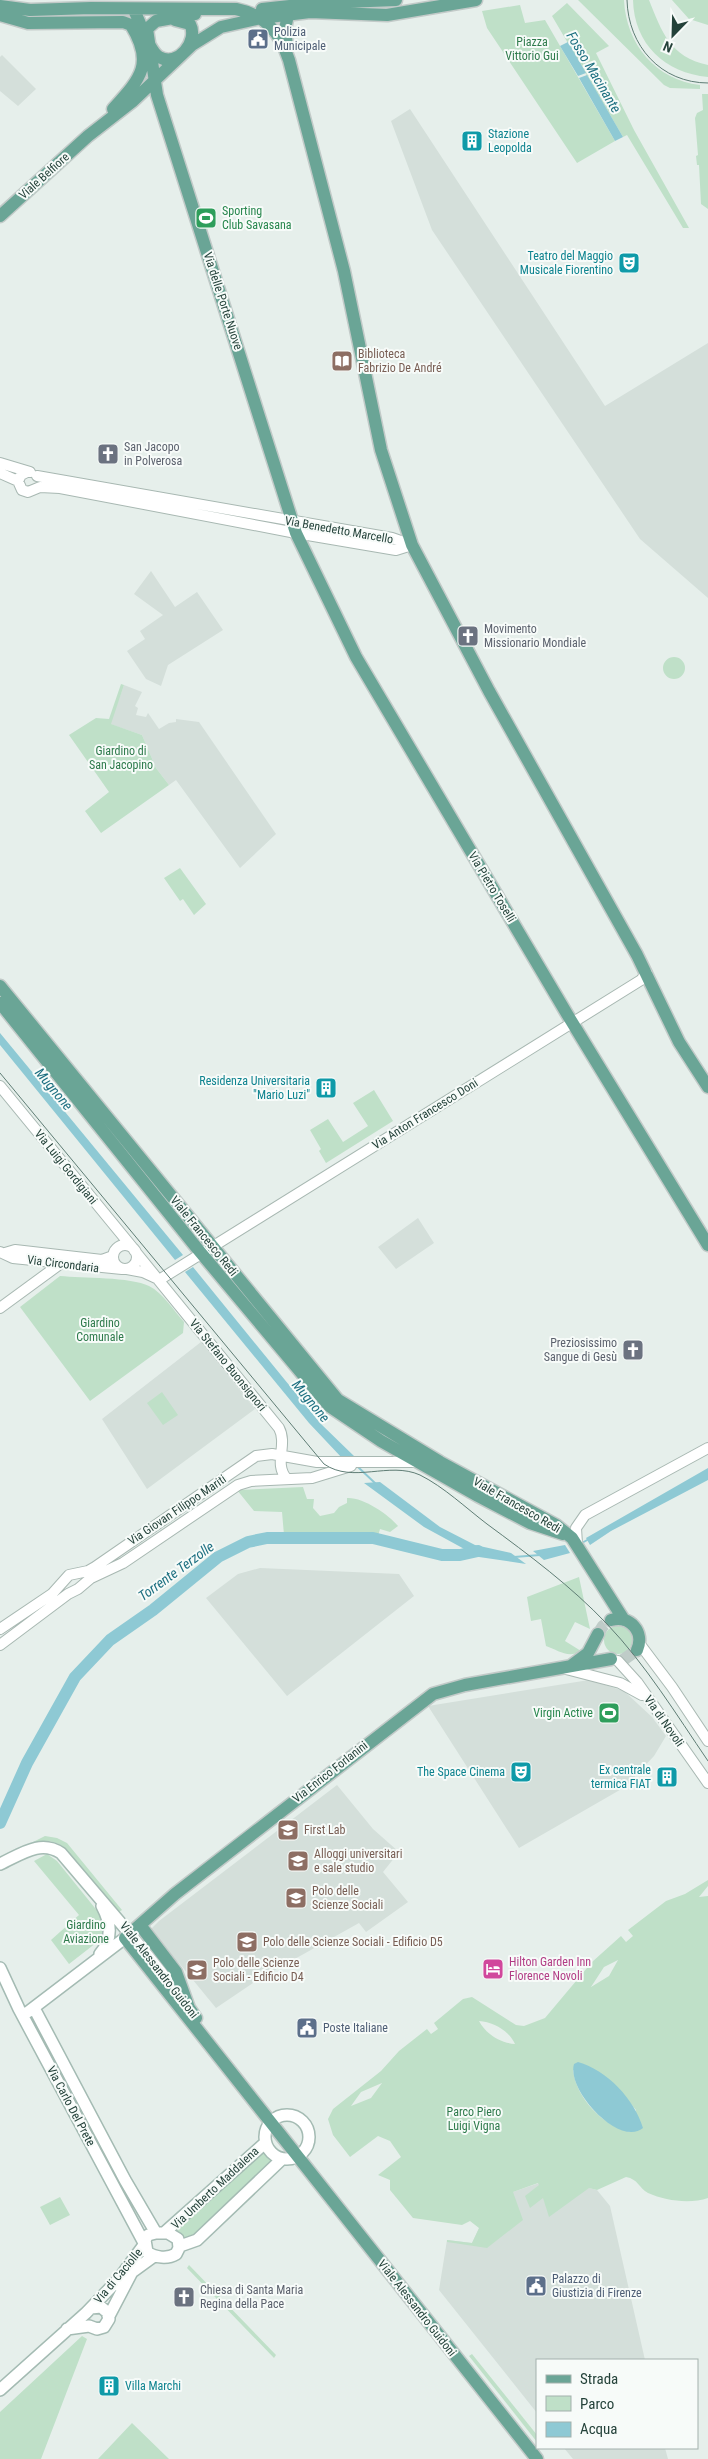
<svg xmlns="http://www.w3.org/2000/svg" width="708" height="2459" font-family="'Roboto Condensed',sans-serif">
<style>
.built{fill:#d4dfda}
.green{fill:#bfe0c8;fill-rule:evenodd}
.water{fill:#8ec9d4}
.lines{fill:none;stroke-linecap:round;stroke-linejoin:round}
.stream{stroke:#8ec9d4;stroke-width:2}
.river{stroke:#8ec9d4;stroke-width:12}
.primary-tunnel{stroke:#bfccc8;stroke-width:12;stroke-dasharray:12 6;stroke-linecap:butt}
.tertiary-casing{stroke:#a8b8b2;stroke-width:12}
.secondary-casing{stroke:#a4bbb3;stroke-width:14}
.primary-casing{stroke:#c2cac8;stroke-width:15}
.tertiary{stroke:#fff;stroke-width:10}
.secondary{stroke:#fff;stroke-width:11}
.primary{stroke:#6aa596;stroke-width:12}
.tram{stroke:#5f7d75;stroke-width:1}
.labels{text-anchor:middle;stroke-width:4;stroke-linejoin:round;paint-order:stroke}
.service-label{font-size:12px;fill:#4e5e75;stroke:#f7fbf9;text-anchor:start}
.park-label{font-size:12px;fill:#2d7a4b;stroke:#f7fbf9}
.culture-label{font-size:12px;fill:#0d838f;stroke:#f7fbf9;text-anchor:end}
.street-label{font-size:12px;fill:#24423a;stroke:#f7fbf9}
.leisure-label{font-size:12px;fill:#27864d;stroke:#f7fbf9;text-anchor:start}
.education-label{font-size:12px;fill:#785e54;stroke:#f7fbf9;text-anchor:start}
.worship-label{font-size:12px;fill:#5b616d;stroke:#f7fbf9;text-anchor:start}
.hotel-label{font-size:12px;fill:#b23c85;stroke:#f7fbf9;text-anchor:start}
.water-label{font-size:14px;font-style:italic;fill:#1c6f80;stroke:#f7fbf9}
</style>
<rect width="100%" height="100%" fill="#e6efeb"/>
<!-- built -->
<path class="built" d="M2,55L36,89L18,106L0,91V57Z
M410,109L605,406L708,343V598L640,539L432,230L391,121Z
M151,571L175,607L197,592L223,630L168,665L161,686L146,679L127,651L145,639L140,631L163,615L134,594Z
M124,685L142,692L135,706L138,708L136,715L146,717L148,713L159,729L169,723L176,722V719L199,722L276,834L240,868L176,780L169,785L156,768L142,735L110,724Z
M418,1218L434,1243L396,1269L378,1247Z
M201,1342L255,1409L147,1489L102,1419Z
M260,1568L399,1574L414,1596L287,1696L206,1598L238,1574Z
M589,1680L624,1691L652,1717L666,1736L654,1756L625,1787L519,1848L428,1706Z
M337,1785L373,1829L399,1852L383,1872L408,1902L366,1932L359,1923L259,1979L216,2008L179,1963L170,1957L150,1930L159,1921Z
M539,2183L574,2184L597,2190L610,2206L645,2360H537V2413L439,2290L447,2240L472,2243L485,2216L513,2192Z
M564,2448H665L668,2459H573Z"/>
<!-- green -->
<path class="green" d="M578,0H624C626,44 656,80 700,85V89L670,88L664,85Z
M633,0H649C662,32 670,57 708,65V77C665,73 634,44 633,0Z
M672,0H708V25L689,19Z
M567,3L609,46L596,53L634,130L689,228H683L627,135L623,137L552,16Z
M520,5L525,23L545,20L615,141L577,163L487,28L482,11Z
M702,94H708V209L701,204L699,165H697L696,156L698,155L695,118L697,113L703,110Z
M663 668a11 11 0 1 1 22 0a11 11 0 1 1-22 0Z
M121,684L124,685L111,724L142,735L156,768L169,785L101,833L85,811L109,792L69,735L96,718L109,719Z
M180,868L206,904L194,915L183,899L180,901L164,878Z
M374,1090L393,1121L326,1163L319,1151L321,1149L310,1130L328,1119L343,1142L368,1126L353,1103Z
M60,1276C82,1278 131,1277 149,1286C163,1293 174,1311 184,1322L183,1333L90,1401L20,1307Z
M162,1392L178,1415L163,1425L147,1403Z
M303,1487L307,1499H314L313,1508L320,1516L334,1513L339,1507L347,1503V1498C363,1497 388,1514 398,1526L390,1532L380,1529L378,1536L284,1535L282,1512L254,1511L237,1490Z
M579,1577L590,1629L575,1622L565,1641L581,1651C568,1659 558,1650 546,1646L541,1619L531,1621L527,1597Z
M604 1640a14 14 0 1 1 28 0a14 14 0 1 1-28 0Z
M45,1836L57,1838L67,1843L122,1910L119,1912L59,1844L50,1841L33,1842Z
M47,1854L57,1861L103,1918L105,1936L69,1964L51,1940L79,1915L34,1861Z
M708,1880V1886L699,1897L708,1896V2198C690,2204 666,2201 648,2193C639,2188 638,2179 626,2177L597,2190L589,2188L549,2217L543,2198L530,2208L525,2196L539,2185L538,2183L513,2192L523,2220L487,2248L447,2242V2240L472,2243L479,2228L470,2221L462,2225L413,2218L390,2190V2180L378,2175L401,2157L390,2141L378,2136L350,2157L333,2135L328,2119L333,2109L381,2071L399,2051L427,2029L431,2034L438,2029L434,2023L463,1999L472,1997L516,2025L524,2026L545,2018L592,1962L621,1936L626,1942L633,1936L628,1930L666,1901L685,1894ZM618,1960L609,1976L591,1987L604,1967ZM479,2021C494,2022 509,2031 515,2044C500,2043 486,2034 479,2021ZM588,2066L614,2084L636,2110L630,2132C603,2126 576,2098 573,2070ZM382,2083L371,2098L351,2106L361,2092Z
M261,2149L276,2163L184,2243L174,2231Z
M60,2197L70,2215L50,2225L40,2207Z
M189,2265L276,2355L274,2358L187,2268Z
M82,2336L87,2339L41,2459H0V2412Z
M472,2354L537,2435V2442L469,2356Z
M132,2423L169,2459H98Z"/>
<!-- water -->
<path class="water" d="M568,42L586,73L578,76L560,46Z
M587,75L623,137L615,141L579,78Z
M0,1033L183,1255L175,1260L0,1045Z
M193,1267L320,1423L355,1457L342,1458L309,1423L185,1272Z
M708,1468V1480L611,1531L590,1545L586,1538Z
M380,1482L440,1527L475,1545L511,1553L526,1564L479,1557L424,1527L364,1483Z
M565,1545L570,1553L544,1560L533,1551Z
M578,2062C607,2070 635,2100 643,2128C620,2148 566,2090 574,2064Z"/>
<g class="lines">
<!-- stream -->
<path class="stream" d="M358,1467L376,1484
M580,1544L589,1539
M514,1557L540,1555"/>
<!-- river -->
<path class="river" d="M0,1823L27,1763L75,1677L110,1640L153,1610L218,1557L248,1542L267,1538H373L442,1555H460L478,1551"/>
<!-- primary-tunnel -->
<path class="primary-tunnel" d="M598,1634L603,1626L611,1620
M623,1660L637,1650"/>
<!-- tertiary casing -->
<g class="tertiary-casing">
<path id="tertiary" d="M0,463L30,472
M27,472L21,475L18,481L22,490L28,492L40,487L60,488L296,533L396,550L412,545
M0,473L18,481
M37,476L392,538L412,545
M0,1086L132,1247
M113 1257a12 12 0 1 1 24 0a12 12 0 1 1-24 0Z
M134,1250L279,1428C288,1445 273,1464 287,1479
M0,1252L13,1258L122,1269
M5,1253L15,1250L102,1260L113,1256
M127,1269L143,1272L156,1278
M159,1280L641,980L647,973
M0,1308L60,1264
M577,1544L576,1528L585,1515L708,1448
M0,1629L52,1594L69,1575L88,1571L95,1567L256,1456L272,1454L317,1462H420
M639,1643L672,1687L708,1741
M0,1645L68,1594L78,1589L91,1578L123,1563L238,1485L251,1481L312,1478L351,1466
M618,1661L637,1682L708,1783
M566,1669L620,1683L642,1695"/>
</g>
<!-- secondary casing -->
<g class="secondary-casing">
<path id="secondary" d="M0,1864C20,1855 40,1839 61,1853L130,1934L187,2005
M100,1954C113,1938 111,1923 102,1906
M0,1968L19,2009L144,2243
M34,2008L125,2180L156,2233
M28,2012L125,1938
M265 2137a22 22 0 1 1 44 0a22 22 0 1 1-44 0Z
M165,2232L265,2143
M156,2233H168L178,2239L179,2248L176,2254C168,2259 155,2258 147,2252L145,2240L148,2235Z
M180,2246L197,2240L282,2159
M109,2316L132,2272L154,2256
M67,2329L89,2326L97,2329L104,2327L109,2319L107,2312L101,2307L91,2308
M0,2390L86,2313L118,2280L144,2245"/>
</g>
<!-- primary casing -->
<g class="primary-casing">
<path id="primary" d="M0,6L30,10L91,8L236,9C266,15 280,33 289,60L344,271L381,450L412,545L489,691L637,955L679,1042L708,1087
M133,9C141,21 147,49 159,57C178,68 199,41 190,24L175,20
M262,9L317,3L396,0
M195,14L156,21L147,29L157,95L296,533L356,657L567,1014L708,1245
M0,15L28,23L123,22L131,25C155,64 140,79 113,109
M287,47L285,29L288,15
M0,216L88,136L133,101L192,45L221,27L261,18L310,12L387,15L476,0
M0,986L338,1400L440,1462L556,1525L572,1538L624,1620
M0,1003L196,1247L329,1406L381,1441L478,1496L530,1523L563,1534
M611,1620C630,1615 645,1632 637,1650
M572,1665L588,1653L598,1634
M140,1925L176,1972L189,2008L196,2018
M537,2459L125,1938L175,1894L433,1694L465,1685L611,1659"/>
</g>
<!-- tertiary -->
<use href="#tertiary" class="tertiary"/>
<!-- secondary -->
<use href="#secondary" class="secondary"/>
<!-- primary -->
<use href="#primary" class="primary"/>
<!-- tram -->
<path class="tram" d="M627,0C628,46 661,83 708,83
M0,1073L324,1464C353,1484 389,1461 420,1475C444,1487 466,1508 487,1524C529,1555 571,1586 607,1624C646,1665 676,1714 708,1761"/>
</g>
<!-- icons -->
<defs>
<g id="civic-square" transform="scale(1.125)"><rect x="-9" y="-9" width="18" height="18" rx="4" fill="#5c6f8a" stroke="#f7fbf9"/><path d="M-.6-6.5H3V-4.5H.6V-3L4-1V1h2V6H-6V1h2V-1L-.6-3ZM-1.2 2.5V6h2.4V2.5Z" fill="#fff"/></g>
<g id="building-square" transform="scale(1.125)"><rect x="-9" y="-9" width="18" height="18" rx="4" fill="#0f9aa8" stroke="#f7fbf9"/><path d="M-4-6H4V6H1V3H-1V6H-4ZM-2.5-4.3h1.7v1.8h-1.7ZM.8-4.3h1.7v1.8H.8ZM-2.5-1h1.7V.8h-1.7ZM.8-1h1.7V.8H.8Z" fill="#fff"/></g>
<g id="stadium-square" transform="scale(1.125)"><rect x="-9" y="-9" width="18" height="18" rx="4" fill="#2e9e5b" stroke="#f7fbf9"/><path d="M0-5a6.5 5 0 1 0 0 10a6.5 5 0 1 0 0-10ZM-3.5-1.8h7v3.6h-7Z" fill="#fff"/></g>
<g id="theatre-square" transform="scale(1.125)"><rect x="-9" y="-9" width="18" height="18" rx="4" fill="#0f9aa8" stroke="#f7fbf9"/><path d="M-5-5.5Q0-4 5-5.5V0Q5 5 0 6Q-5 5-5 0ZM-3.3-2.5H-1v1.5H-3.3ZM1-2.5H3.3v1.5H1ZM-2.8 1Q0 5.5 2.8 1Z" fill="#fff"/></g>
<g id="library-square" transform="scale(1.125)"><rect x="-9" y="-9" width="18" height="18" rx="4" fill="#8d6e63" stroke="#f7fbf9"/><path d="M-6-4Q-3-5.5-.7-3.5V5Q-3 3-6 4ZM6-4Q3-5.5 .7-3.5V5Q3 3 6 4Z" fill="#fff"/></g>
<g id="church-square" transform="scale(1.125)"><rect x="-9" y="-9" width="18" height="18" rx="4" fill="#6b7280" stroke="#f7fbf9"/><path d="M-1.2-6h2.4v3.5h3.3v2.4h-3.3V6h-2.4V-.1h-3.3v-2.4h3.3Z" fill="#fff"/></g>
<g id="university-square" transform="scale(1.125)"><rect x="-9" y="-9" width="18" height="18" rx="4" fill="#8d6e63" stroke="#f7fbf9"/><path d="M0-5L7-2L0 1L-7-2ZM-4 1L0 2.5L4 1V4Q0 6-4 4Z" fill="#fff"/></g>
<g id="hotel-square" transform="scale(1.125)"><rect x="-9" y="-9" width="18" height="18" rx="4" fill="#d1479c" stroke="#f7fbf9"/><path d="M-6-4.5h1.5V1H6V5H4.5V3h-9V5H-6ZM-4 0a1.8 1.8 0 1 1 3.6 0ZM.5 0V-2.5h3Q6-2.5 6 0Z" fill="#fff"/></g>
</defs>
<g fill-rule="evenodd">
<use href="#civic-square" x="258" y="39"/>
<use href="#building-square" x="472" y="141"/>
<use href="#stadium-square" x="206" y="218"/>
<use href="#theatre-square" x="629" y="263"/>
<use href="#library-square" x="342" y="361"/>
<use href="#church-square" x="108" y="454"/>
<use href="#church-square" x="468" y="636"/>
<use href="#building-square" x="326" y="1088"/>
<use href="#church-square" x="633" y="1350"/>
<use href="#stadium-square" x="609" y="1713"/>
<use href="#theatre-square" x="521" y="1772"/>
<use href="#building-square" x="667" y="1777"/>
<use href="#university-square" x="288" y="1830"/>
<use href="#university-square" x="298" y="1861"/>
<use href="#university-square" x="296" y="1898"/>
<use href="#university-square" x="247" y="1942"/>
<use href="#hotel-square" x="493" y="1969"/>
<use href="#university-square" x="197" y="1970"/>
<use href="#civic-square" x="307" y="2028"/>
<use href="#civic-square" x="536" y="2286"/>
<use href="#church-square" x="184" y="2297"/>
<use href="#building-square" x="109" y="2386"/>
</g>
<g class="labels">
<!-- service labels -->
<g class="service-label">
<text x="274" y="36">Polizia<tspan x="274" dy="14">Municipale</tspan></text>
<text x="323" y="2032">Poste Italiane</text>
<text x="552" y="2283">Palazzo di<tspan x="552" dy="14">Giustizia di Firenze</tspan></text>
</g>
<!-- park labels -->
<g class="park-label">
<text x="532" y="46">Piazza<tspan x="532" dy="14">Vittorio Gui</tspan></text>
<text x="121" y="755">Giardino di<tspan x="121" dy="14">San Jacopino</tspan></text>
<text x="100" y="1327">Giardino<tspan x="100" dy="14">Comunale</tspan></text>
<text x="86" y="1929">Giardino<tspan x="86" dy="14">Aviazione</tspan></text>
<text x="474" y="2116">Parco Piero<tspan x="474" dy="14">Luigi Vigna</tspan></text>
</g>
<!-- culture labels -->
<g class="culture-label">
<text x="488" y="138" text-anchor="start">Stazione<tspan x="488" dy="14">Leopolda</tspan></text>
<text x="613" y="260">Teatro del Maggio<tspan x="613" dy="14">Musicale Fiorentino</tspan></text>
<text x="310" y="1085">Residenza Universitaria<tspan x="310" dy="14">"Mario Luzi"</tspan></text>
<text x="651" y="1774">Ex centrale<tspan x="651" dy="14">termica FIAT</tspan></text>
<text x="505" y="1776">The Space Cinema</text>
<text x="125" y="2390" text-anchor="start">Villa Marchi</text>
</g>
<!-- street labels -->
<g class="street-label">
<text transform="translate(44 176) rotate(-42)" y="4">Viale Belfiore</text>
<text transform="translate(223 301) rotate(72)" y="4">Via delle Porte Nuove</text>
<text transform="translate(339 530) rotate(10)" y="4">Via Benedetto Marcello</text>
<text transform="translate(492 887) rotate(59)" y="4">Via Pietro Toselli</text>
<text transform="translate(425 1114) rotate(-32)" y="4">Via Anton Francesco Doni</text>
<text transform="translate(66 1167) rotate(51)" y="4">Via Luigi Gordigiani</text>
<text transform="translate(204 1236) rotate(51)" y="4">Viale Francesco Redi</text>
<text transform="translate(63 1264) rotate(7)" y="4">Via Circondaria</text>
<text transform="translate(228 1365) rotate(51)" y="4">Via Stefano Buonsignori</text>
<text transform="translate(517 1505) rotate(30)" y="4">Viale Francesco Redi</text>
<text transform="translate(177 1510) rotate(-34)" y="4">Via Giovan Filippo Mariti</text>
<text transform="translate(664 1721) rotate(55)" y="4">Via di Novoli</text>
<text transform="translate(330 1772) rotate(-38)" y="4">Via Enrico Forlanini</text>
<text transform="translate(159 1970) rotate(52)" y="4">Viale Alessandro Guidoni</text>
<text transform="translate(71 2106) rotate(62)" y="4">Via Carlo Del Prete</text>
<text transform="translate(215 2188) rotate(-43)" y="4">Via Umberto Maddalena</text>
<text transform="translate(118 2276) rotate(-50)" y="4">Via di Caciolle</text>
<text transform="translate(417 2308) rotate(52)" y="4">Viale Alessandro Guidoni</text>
</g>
<!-- leisure labels -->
<g class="leisure-label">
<text x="222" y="215">Sporting<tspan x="222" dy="14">Club Savasana</tspan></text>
<text x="593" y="1717" text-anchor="end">Virgin Active</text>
</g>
<!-- education labels -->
<g class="education-label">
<text x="358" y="358">Biblioteca<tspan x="358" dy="14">Fabrizio De André</tspan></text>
<text x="304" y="1834">First Lab</text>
<text x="314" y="1858">Alloggi universitari<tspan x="314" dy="14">e sale studio</tspan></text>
<text x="312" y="1895">Polo delle<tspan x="312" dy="14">Scienze Sociali</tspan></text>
<text x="263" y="1946">Polo delle Scienze Sociali - Edificio D5</text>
<text x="213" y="1967">Polo delle Scienze<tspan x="213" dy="14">Sociali - Edificio D4</tspan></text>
</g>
<!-- worship labels -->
<g class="worship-label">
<text x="124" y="451">San Jacopo<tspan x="124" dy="14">in Polverosa</tspan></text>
<text x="484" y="633">Movimento<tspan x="484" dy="14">Missionario Mondiale</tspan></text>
<text x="617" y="1347" text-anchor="end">Preziosissimo<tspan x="617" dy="14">Sangue di Gesù</tspan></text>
<text x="200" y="2294">Chiesa di Santa Maria<tspan x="200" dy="14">Regina della Pace</tspan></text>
</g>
<!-- hotel labels -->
<g class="hotel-label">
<text x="509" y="1966">Hilton Garden Inn<tspan x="509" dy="14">Florence Novoli</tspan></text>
</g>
<!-- water labels -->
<g class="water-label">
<text transform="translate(594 72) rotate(59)" y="5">Fosso Macinante</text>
<text transform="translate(54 1089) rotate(50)" y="5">Mugnone</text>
<text transform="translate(311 1401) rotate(50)" y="5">Mugnone</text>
<text transform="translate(176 1571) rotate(-36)" y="5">Torrente Terzolle</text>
</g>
</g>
<!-- legend -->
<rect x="536" y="2359" width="162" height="90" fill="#f7fbf9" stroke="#a3b1ad"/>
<rect x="546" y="2375" width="25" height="8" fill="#6aa596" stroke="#a3b1ad"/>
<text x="580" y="2384" font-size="15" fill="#24423a">Strada</text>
<rect x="546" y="2396" width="25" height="15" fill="#bfe0c8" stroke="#a3b1ad"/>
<text x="580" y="2409" font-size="15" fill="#24423a">Parco</text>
<rect x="546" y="2422" width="25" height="15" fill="#8ec9d4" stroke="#a3b1ad"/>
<text x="580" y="2434" font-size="15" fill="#24423a">Acqua</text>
<!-- north arrow -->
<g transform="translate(673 35) rotate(203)" stroke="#f7fbf9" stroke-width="4" paint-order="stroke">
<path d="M0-4L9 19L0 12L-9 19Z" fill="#24423a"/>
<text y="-8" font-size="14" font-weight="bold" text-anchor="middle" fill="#24423a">N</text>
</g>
</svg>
